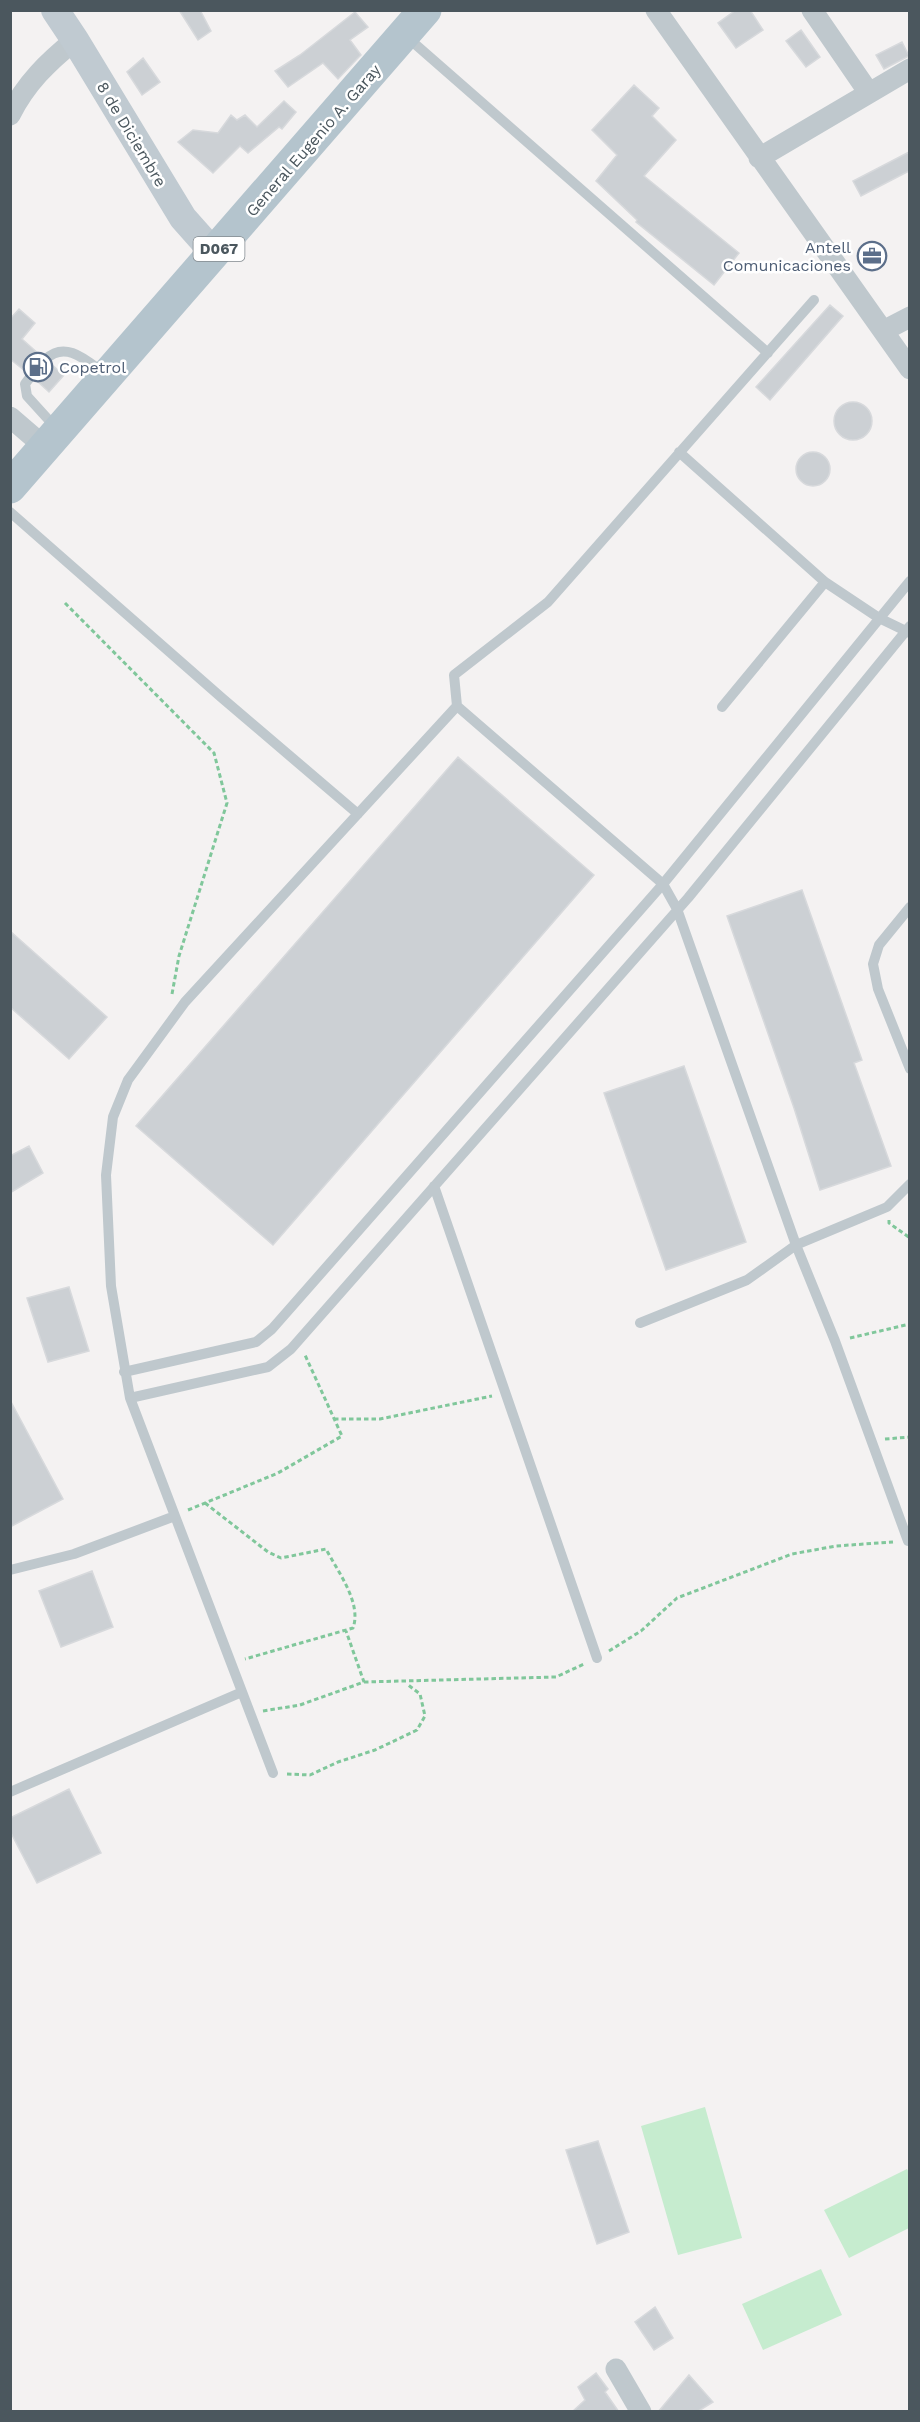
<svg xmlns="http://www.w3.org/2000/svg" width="920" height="2422" font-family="'Work Sans',sans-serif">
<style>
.green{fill:#c6eccf}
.building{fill:#ccd0d4;stroke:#d7d9dc;stroke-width:1.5}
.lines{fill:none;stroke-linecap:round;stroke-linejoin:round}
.path{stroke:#80c79b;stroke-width:3;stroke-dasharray:4.5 3;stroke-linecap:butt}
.lane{stroke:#bfc8cd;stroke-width:10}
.street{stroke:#bfc8cd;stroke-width:21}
.secondary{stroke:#c0cad1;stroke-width:28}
.primary{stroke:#b4c4cd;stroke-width:33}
.labels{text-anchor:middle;stroke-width:5;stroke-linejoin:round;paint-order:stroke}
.shield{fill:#fff;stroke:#81898e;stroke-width:1.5}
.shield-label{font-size:15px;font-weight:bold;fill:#4b575e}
.street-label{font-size:16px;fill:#4b575e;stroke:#fff}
.service-label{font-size:16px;fill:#4e5e75;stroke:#fff;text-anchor:end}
</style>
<rect width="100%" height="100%" fill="#f4f2f2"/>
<!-- green -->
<path class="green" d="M705,2107L742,2238L678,2255L641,2126Z
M907,2169L910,2174L909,2228L849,2258L824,2210Z
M821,2269L842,2315L763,2350L742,2304Z"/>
<!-- building -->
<path class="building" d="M179,10H200L211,31L198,40Z
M736,10H750L763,30L736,48L718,23Z
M355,12L368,27L350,40L361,55L357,59L338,79L323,63L288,87L275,71L300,55Z
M801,30L820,57L806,67L786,41Z
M902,42L909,56L884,69L876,55Z
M143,58L160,82L142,95L127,72Z
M634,85L659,108L652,116L676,140L644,176L739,253L714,285L636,222L637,220L596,181L617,155L592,130Z
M284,101L296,112L282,129L279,127L248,153L240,146L213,173L178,142L193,130L218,133L231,115L237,120L245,115L257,127Z
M909,152V171L861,196L853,181Z
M830,305L843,316L770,400L756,387Z
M19,309L35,323L22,339L40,355V364L46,366L51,364L64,375L49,392L37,381L38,376L36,370L31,369L25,371L10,359V319Z
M834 421a19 19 0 1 1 38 0a19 19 0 1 1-38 0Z
M796 469a17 17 0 1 1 34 0a17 17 0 1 1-34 0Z
M458,757L594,875L273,1245L136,1126Z
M802,890L862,1060L854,1063L891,1166L820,1190L794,1108L727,916Z
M10,931L107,1017L69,1059L10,1007Z
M684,1066L746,1242L666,1270L604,1093Z
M29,1146L43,1173L10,1193V1156Z
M69,1287L89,1351L48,1362L27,1298Z
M10,1400L63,1499L10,1527Z
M92,1571L113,1627L61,1647L39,1591Z
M69,1789L101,1853L37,1883L10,1831V1818Z
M598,2141L629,2232L597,2244L566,2150Z
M655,2307L673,2338L654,2350L635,2322Z
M596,2373L608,2389L605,2392L619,2412H572L585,2400L578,2387Z
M689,2375L713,2402L697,2412H658Z"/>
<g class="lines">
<!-- path -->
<path class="path" d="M65,603L214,753L227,803L179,956L172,994
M889,1220V1223L910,1238
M850,1338L910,1324
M334,1419H380L492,1396
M885,1439L910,1437
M205,1503L268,1552L281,1558L326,1549C338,1572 362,1603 353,1628L245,1659
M188,1510L278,1473L342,1436L305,1355
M609,1651L641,1631L677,1598L792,1554L836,1546L893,1542
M364,1682L556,1677L584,1664
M263,1711L300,1705L364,1682L346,1631
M287,1774L310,1775L338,1762L375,1750L417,1730L425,1716L420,1694L407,1684"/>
<!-- lane -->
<path class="lane" d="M407,37L768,353
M46,359C66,340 87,361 105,374
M31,376L25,384L27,396L56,428
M679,452L825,582L879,618L910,633
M10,512L222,698L358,814
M457,706L663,884L677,909L796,1245L835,1341L908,1541
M722,707L825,582
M910,907L879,945L873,964L878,989L910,1069
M434,1186L597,1658
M640,1323L747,1280L796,1245L887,1207L910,1184
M124,1372L256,1342L272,1329L663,884L910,581
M130,1398L268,1367L291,1349L688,898L910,626
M10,1570L74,1554L175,1516
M273,1773L130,1398L111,1286L106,1175L113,1117L128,1080L185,1002L457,706L454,675L548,602L814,300
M10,1792L242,1692"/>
<!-- street -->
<path class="street" d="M656,10L910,369
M812,10L869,93
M10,115C26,83 48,62 75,40
M759,158L910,69
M883,331L910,317
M10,417L46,448
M616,2369L641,2412"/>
<!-- secondary -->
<path class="secondary" d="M55,10L75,40L183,218L215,254"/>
<!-- primary -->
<path class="primary" d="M10,487L425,10"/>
</g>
<!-- icons -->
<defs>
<g id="office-ring" transform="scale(1.5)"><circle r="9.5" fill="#fff" stroke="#5c6f8a" stroke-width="1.5"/><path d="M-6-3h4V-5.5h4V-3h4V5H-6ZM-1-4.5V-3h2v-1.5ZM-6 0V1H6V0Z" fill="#5c6f8a"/></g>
<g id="fuel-ring" transform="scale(1.5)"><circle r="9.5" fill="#fff" stroke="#5c6f8a" stroke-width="1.5"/><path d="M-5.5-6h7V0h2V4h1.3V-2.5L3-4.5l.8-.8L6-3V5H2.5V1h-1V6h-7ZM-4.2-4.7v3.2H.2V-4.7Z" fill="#5c6f8a"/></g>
</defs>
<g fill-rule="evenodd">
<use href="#office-ring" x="872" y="256"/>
<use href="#fuel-ring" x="38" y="367"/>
</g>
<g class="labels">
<!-- shield labels -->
<rect class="shield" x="193.5" y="237" width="51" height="24" rx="4.5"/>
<g class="shield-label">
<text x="219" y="254">D067</text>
</g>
<!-- street labels -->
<g class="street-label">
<text transform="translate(132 134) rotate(59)" y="6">8 de Diciembre</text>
<text transform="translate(313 140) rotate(-49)" y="6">General Eugenio A. Garay</text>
</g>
<!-- service labels -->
<g class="service-label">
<text x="851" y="253">Antell<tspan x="851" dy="18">Comunicaciones</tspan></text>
<text x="59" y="373" text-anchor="start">Copetrol</text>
</g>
</g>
<!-- border -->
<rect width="920" height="2422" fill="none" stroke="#4b575e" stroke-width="24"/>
</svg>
